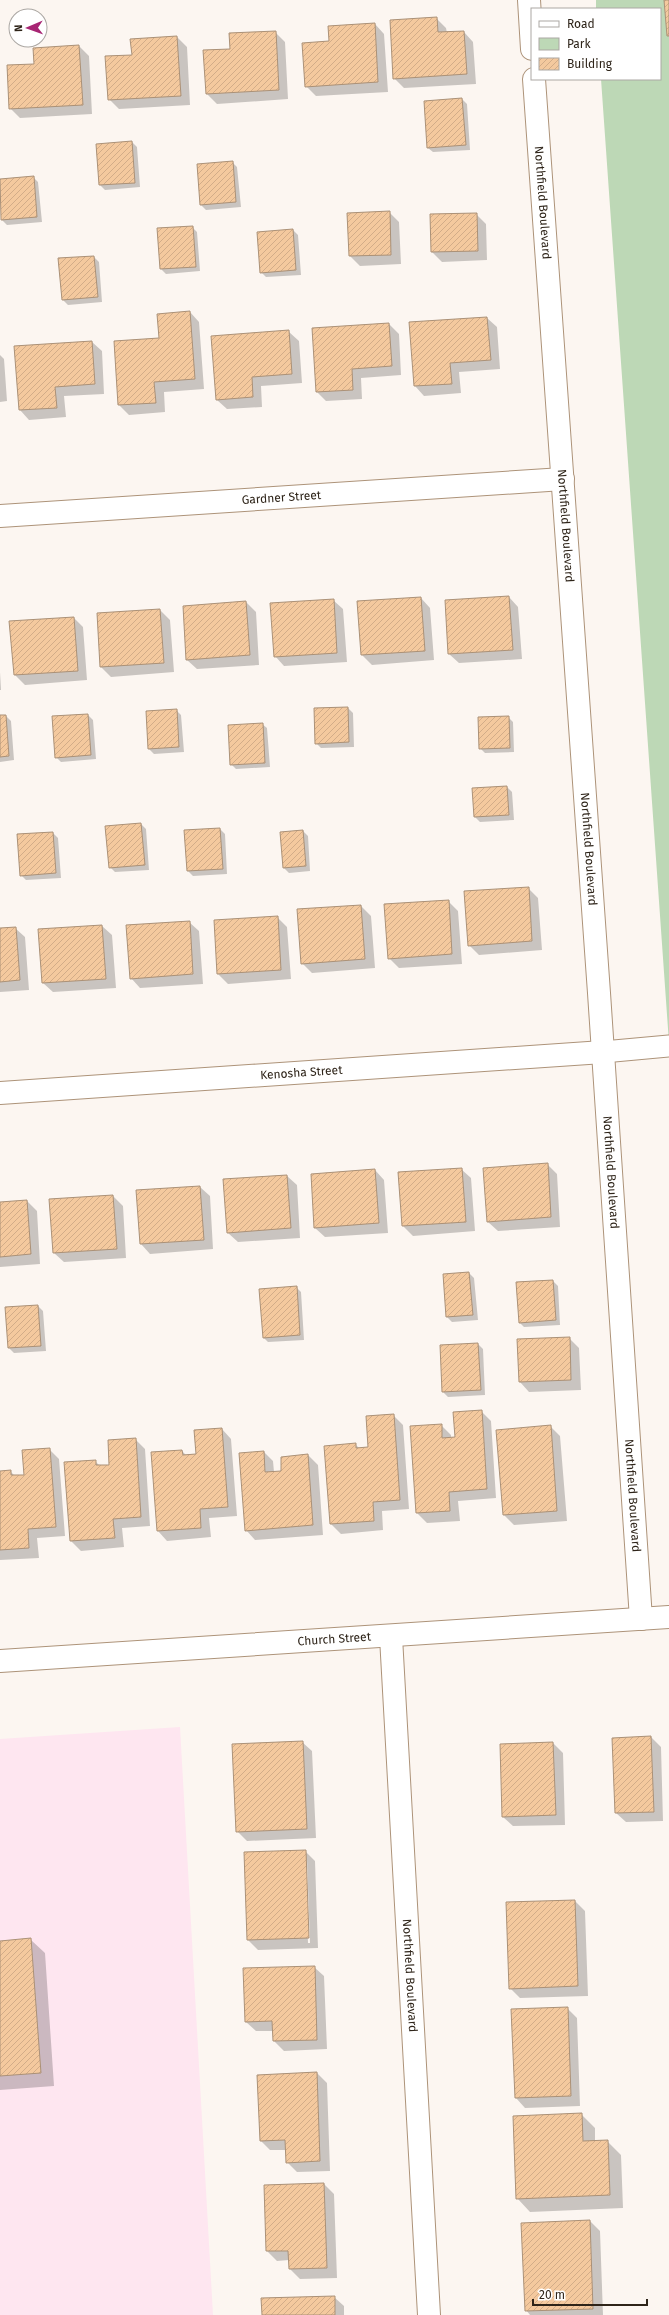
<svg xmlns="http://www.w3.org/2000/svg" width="669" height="2315" font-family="'Fira Sans',sans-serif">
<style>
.education{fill:#fee6f0}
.park{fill:#bdd8b6}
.shadow{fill:#0003;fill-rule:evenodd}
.building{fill:url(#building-hatch);stroke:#ab9177}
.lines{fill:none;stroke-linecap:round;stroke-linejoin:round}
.service-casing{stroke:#ad9379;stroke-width:23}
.minor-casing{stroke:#ad9379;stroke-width:24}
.service{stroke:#fff;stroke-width:21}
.minor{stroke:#fff;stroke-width:22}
.labels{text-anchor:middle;stroke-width:4;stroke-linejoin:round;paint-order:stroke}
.street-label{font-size:12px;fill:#2e2419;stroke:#fff}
</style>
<defs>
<pattern id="building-hatch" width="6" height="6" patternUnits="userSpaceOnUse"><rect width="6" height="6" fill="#f4c99e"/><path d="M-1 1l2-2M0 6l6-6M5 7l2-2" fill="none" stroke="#d2ac88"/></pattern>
</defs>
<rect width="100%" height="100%" fill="#fcf6f1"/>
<!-- education -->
<path class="education" d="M180,1727L213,2315H0V1739Z"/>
<!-- park -->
<path class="park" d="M596,0H669V1043L601,79H660V9H596Z"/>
<!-- shadow -->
<path class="shadow" d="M436,18L446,28L447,33L464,32L473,42L476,84L404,88L394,78Z
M375,24L384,34L388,92L316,96L306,86L330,42Z
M275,32L285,42L288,99L217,104L207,94L231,50Z
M177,37L187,47L190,105L119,109L109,99L133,56Z
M79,46L89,56L92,114L20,118L10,108Z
M462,99L467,104L470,150L433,152L428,148Z
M132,142L137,147L140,187L105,190L100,185Z
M232,162L237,167L241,207L206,210L201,205Z
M33,177L38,182L42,222L7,225L2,220L0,180Z
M389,212L399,222L401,264L360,266L350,256Z
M476,214L486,224L487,260L442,262L432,252Z
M192,227L197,232L200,271L166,274L161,269Z
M293,230L298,235L301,275L266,277L261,272L258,233Z
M94,257L99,262L102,302L68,305L63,300Z
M190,312L199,322L204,389L164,392L165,412L129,415L119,405L115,342L160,339Z
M487,318L497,327L500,369L459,372L461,393L424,396L415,386Z
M389,324L399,334L401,375L361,378L362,399L326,401L317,392Z
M289,332L299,341L302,383L261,386L262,407L227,409L217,400Z
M92,342L102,351L104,394L64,396L66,417L29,420L20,410Z
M0,355L4,359L7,401L0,402Z
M509,597L518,607L522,659L459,663L449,654Z
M421,598L430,608L434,660L372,665L362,655Z
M333,600L343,609L347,662L284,666L275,656Z
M246,602L256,612L259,665L197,669L187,660Z
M160,610L170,620L174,672L111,677L101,667Z
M74,618L83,627L87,680L25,685L15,675Z
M0,672L1,690H0Z
M348,708L353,713L354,747L321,748L316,743Z
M176,710L181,715L184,752L154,754L149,749Z
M88,715L93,720L96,759L61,762L56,757Z
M0,716H6L11,721L14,760L0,762Z
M508,717L513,722L514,752L485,753L480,748Z
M262,724L267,728L270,767L236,769L231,764Z
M507,787L512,792L514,820L480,822L475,817Z
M141,824L146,829L149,870L115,872L110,867Z
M220,829L225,834L227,874L193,876L188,871L185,831Z
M303,831L308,836L310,871L289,873L284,868Z
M53,833L58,838L61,878L26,880L21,875Z
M528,888L538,898L542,950L479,955L469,945Z
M448,901L458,911L462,964L399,968L389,958Z
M361,906L371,916L375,968L312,973L302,963Z
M277,917L287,927L291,979L228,984L218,974L215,921Z
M189,922L199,931L203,984L140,988L131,978Z
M102,926L112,935L116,988L53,992L43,983L39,930Z
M15,928L25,937L29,990L0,992V929Z
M547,1164L557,1174L560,1227L498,1231L488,1222Z
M461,1169L471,1178L475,1231L413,1236L403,1226L399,1173Z
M375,1170L384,1180L388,1233L325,1237L315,1228Z
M287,1176L297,1185L300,1238L238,1242L228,1233Z
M200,1187L210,1196L213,1249L150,1254L141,1244L137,1191Z
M113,1196L123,1206L126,1258L64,1262L54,1253Z
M27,1201L37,1211L40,1264L0,1267V1203Z
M469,1273L474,1278L478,1320L452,1322L447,1317Z
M553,1281L558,1286L560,1325L524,1327L519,1322Z
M296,1287L301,1292L304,1340L268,1342L263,1337Z
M38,1306L43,1311L46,1351L14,1353L9,1348Z
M569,1338L579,1348L581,1390L529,1392L520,1382Z
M478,1344L483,1349L485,1395L448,1397L443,1392L441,1346Z
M481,1411L491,1421L496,1498L458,1501L460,1521L427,1523L417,1513L441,1425L451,1435V1438H456Z
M393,1415L403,1425L409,1509L382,1511L383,1530L341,1534L331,1524L355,1444L360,1449L369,1448Z
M550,1426L560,1436L567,1521L514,1525L504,1515L497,1431Z
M222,1429L231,1439L237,1516L209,1518L211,1537L167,1541L158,1531L182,1451L187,1456L197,1455Z
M135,1439L145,1449L150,1526L122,1528L124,1547L81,1551L71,1541L65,1463L95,1461L100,1466L110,1465Z
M49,1449L59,1459L65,1536L37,1538L39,1558L0,1560V1472L10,1471L15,1476L25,1475Z
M264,1452L273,1461L274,1472H282L308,1455L318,1465L323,1535L255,1540L246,1530Z
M651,1737L661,1747L663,1821L626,1822L616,1813Z
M302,1742L312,1751L316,1838L247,1841L237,1831Z
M553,1743L563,1753L565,1825L513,1826L503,1817Z
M305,1851L315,1861L318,1948L258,1950L248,1940ZM305,1860H307L310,1943H308Z
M575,1901L585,1911L588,1996L520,1998L510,1988Z
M31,1940L45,1953L54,2086L0,2090V1942Z
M314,1967L324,1976L327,2049L284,2051L274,2041V2031H256L246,2022Z
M567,2008L577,2018L580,2106L525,2108L516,2098Z
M317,2073L327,2083L330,2171L297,2172L287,2162V2150H270L261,2141Z
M581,2114L595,2128V2142L607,2141L621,2155L623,2208L530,2212L517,2198Z
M324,2184L334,2194L337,2278L300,2279L290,2269L289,2260L277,2261L267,2251L265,2186Z
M590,2221L600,2231L603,2315H530L526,2310Z
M334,2297L344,2306V2315H263Z"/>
<!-- building -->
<path class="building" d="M664,0H669V36H667Z
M437,17L438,32L464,31L467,74L393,79L390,20Z
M375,23L378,82L305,87L302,43L329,41L328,26Z
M276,31L279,90L206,94L203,50L230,49L229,33Z
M177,36L181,96L108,100L105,56L132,55L130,39Z
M79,45L83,105L9,109L7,65L34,64L33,48Z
M462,98L466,145L427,148L424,101Z
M132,141L135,183L99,185L96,144Z
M233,161L236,202L200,205L197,164Z
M34,176L37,217L1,220L0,179Z
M390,211L391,255L349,256L347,213Z
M477,213L478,251L431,252L430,214Z
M193,226L196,267L160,269L157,228Z
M293,229L296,270L260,273L257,232Z
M94,256L98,297L62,300L58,258Z
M190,311L195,379L154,382L156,403L118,405L114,341L159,338L157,314Z
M487,317L491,360L450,363L452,384L414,386L409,322Z
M389,323L392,366L352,369L353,390L316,392L312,328Z
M289,330L292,374L252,377L253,397L216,400L211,336Z
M92,341L95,384L55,387L57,408L19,410L14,346Z
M509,596L513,650L448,654L445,600Z
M421,597L425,651L361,655L357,601Z
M334,599L337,653L274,657L270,603Z
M246,601L250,655L186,660L183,606Z
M160,609L164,663L100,667L97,613Z
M74,617L78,671L14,675L9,621Z
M348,707L349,742L315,744L314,708Z
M177,709L179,747L148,749L146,711Z
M88,714L91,755L55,758L52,716Z
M0,715H6L9,756L0,757Z
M509,716L510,748L479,749L478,717Z
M263,723L265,763L230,765L228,725Z
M507,786L509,815L474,817L472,788Z
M141,823L145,865L109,868L105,826Z
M220,828L223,869L187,871L184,830Z
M303,830L306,866L283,868L280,832Z
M53,832L56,873L20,876L17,834Z
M529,887L532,941L468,946L464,891Z
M449,900L452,954L388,959L384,904Z
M361,905L365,959L301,964L297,909Z
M278,916L281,970L217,974L214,920Z
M190,921L193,974L130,979L126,925Z
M102,925L106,979L42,983L38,929Z
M16,927L20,980L0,982V928Z
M548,1163L551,1217L487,1222L483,1168Z
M462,1168L466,1222L402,1226L398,1172Z
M375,1169L379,1223L314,1228L311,1174Z
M287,1175L291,1228L227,1233L223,1179Z
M200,1186L204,1240L140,1244L136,1190Z
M113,1195L117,1249L53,1253L49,1199Z
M27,1200L31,1254L0,1257V1202Z
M469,1272L473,1315L446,1317L443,1274Z
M553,1280L556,1320L519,1323L516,1282Z
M297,1286L300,1335L263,1338L259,1289Z
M38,1305L41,1346L8,1348L5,1307Z
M570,1337L571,1380L519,1382L517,1339Z
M478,1343L481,1390L442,1392L440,1345Z
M482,1410L487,1489L449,1492L450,1511L416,1513L410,1426L442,1424V1438L455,1437L453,1412Z
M394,1414L400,1500L373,1502L374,1521L330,1524L324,1446L356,1443V1448L368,1447L366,1416Z
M551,1425L557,1511L503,1515L496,1430Z
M222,1428L228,1507L200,1509L201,1528L157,1531L151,1452L182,1450L183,1455L196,1454L194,1430Z
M136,1438L141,1517L113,1519L115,1538L70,1541L64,1462L96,1460V1465H109L108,1440Z
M50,1448L56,1527L28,1529L29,1548L0,1550V1471L11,1470V1475H24L22,1450Z
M264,1451L265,1472L281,1471V1457L308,1454L313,1525L245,1531L239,1453Z
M651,1736L654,1812L615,1813L612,1738Z
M303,1741L307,1829L236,1832L232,1744Z
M553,1742L556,1815L502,1817L500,1744Z
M306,1850L309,1938L247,1940L244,1852Z
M575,1900L578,1986L509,1989L506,1902Z
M31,1938L41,2073L0,2076V1941Z
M315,1966L317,2040L273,2041L272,2021L245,2022L243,1968Z
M568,2007L571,2096L515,2098L511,2009Z
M317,2072L320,2161L286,2163L285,2140L260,2141L257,2075Z
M582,2113L583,2141L608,2140L610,2195L516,2199L513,2116Z
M324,2183L327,2268L289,2269L288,2251H266L264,2185Z
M590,2220L593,2309L525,2311L521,2223Z
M335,2296V2315H262L261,2298Z"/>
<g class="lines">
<!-- service casing -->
<g class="service-casing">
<path id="service" d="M603,1052L669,1046"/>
</g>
<!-- minor casing -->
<g class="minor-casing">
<g id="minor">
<path d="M529,0L532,49"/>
<path id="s1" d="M534,79L599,993L641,1619"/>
<path id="s2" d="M0,516L563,479"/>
<path id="s3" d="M0,1093L603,1052"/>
<path id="s4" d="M391,1637L429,2315"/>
<path id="s5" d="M0,1661L669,1617"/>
</g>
</g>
<!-- service -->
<use href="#service" class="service"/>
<!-- minor -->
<use href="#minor" class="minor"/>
</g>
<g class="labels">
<!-- street labels -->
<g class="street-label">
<text dy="4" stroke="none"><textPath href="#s1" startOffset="124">Northfield Boulevard</textPath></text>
<text dy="4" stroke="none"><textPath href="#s2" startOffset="282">Gardner Street</textPath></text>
<text dy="4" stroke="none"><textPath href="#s1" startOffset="448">Northfield Boulevard</textPath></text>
<text dy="4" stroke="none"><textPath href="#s1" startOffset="772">Northfield Boulevard</textPath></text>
<text dy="4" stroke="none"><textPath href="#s3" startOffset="302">Kenosha Street</textPath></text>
<text dy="4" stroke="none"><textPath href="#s1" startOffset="1096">Northfield Boulevard</textPath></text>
<text dy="4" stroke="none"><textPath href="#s1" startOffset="1420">Northfield Boulevard</textPath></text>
<text dy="4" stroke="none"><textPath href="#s5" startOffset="335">Church Street</textPath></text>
<text dy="4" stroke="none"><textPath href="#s4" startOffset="339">Northfield Boulevard</textPath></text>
</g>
</g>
<!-- legend -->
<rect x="531" y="8" width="130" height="72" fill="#ffffff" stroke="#aba7a3"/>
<rect x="539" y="21" width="20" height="6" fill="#ffffff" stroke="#aba7a3"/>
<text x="567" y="28" font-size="12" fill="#2e2419">Road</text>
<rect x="539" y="38" width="20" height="12" fill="#bdd8b6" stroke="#aba7a3"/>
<text x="567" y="48" font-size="12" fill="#2e2419">Park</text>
<rect x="539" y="58" width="20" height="12" fill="url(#building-hatch)" stroke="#aba7a3"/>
<text x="567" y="68" font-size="12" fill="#2e2419">Building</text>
<!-- north arrow -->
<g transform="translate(28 28) rotate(268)"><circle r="19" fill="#ffffff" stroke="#aba7a3"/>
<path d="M0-3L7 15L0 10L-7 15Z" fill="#a72573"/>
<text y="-6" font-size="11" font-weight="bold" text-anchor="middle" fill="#2e2419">N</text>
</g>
<!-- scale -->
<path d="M533 2299v6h114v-6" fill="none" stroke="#2e2419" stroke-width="2"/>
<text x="539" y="2299" font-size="12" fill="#2e2419" stroke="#ffffff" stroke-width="3" paint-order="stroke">20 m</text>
</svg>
